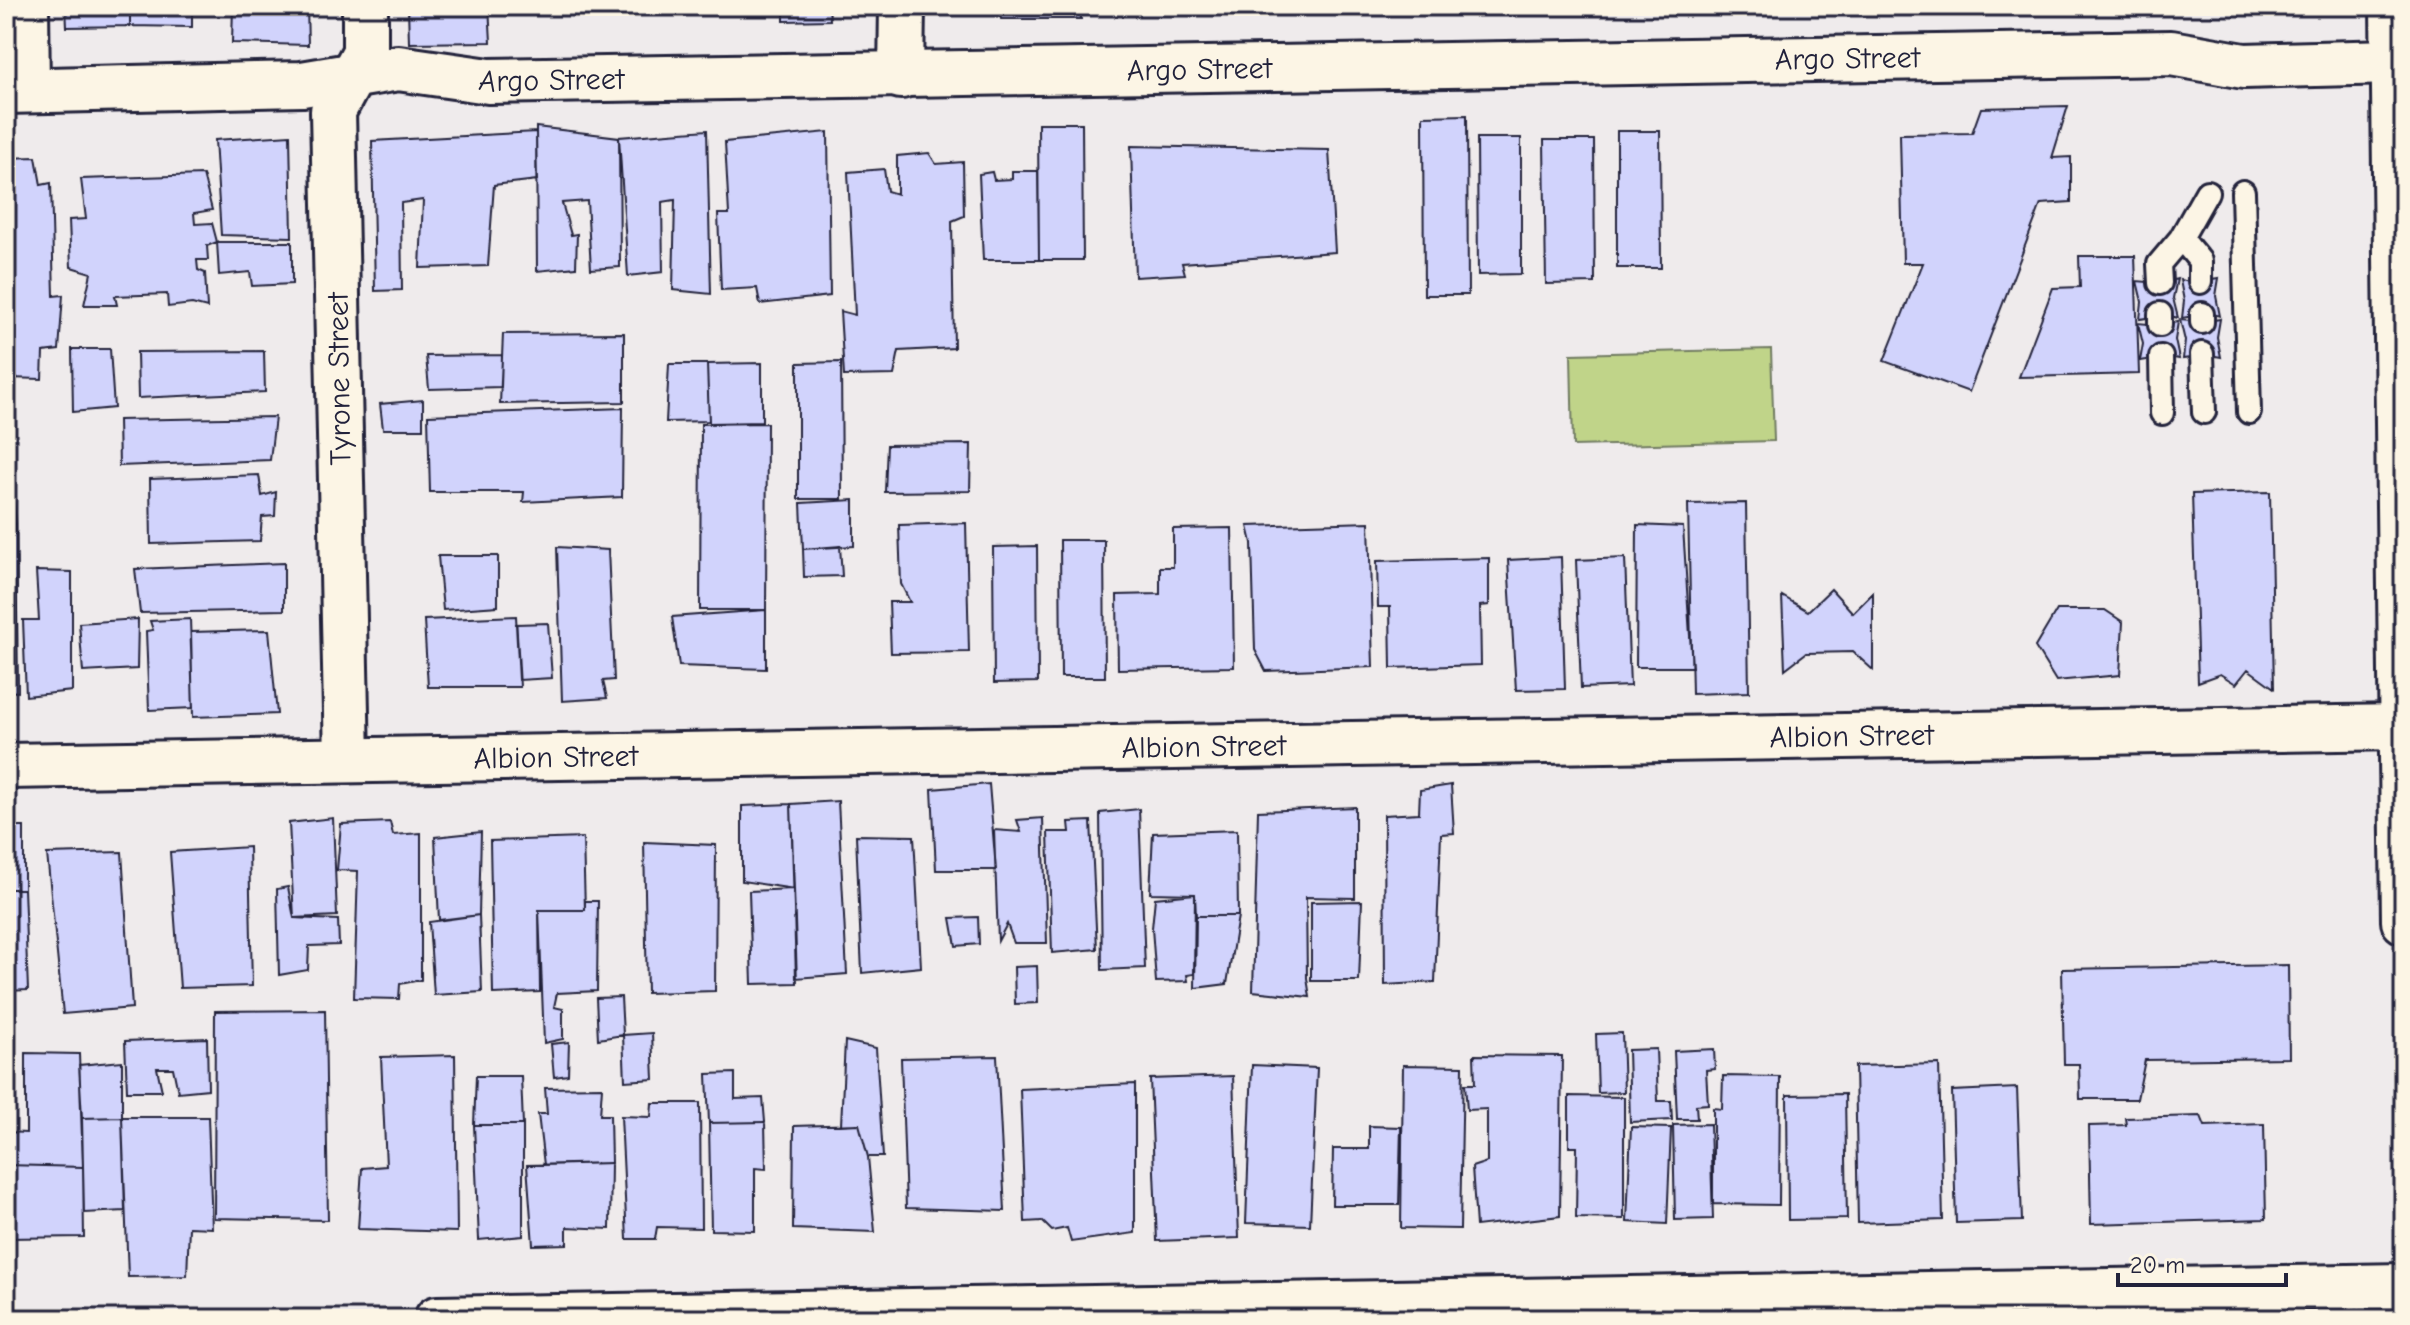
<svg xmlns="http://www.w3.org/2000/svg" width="2410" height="1325" font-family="'Comic Neue',sans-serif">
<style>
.green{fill:#c0d489;stroke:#717b62;stroke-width:2}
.building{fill:#d1d3fc;stroke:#22223b;stroke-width:2}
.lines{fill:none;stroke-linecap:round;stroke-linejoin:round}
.service-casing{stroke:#22223b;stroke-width:28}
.minor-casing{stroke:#22223b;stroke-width:50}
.trunk-casing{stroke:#22223b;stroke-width:50}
.service{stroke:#fcf5e5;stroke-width:22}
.minor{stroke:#fcf5e5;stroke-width:44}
.trunk{stroke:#fcf5e5;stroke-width:44}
.labels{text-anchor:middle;stroke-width:6;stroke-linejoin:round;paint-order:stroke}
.street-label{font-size:30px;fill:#22223b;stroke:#fcf5e5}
</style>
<rect width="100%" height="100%" fill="#efebec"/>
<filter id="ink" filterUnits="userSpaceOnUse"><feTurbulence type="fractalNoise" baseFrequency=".0125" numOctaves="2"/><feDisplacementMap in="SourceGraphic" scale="16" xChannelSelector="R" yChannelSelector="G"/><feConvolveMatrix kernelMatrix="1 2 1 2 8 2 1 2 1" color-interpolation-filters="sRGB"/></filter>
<g filter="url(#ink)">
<!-- green -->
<path class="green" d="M1771,349L1774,441L1573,446L1571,354Z"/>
<!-- building -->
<path class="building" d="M66,6H130V26L67,27Z
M130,6H192V27L130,26Z
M233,6H307L308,45L232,43Z
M408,6H489L491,42L409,43Z
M489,6H588V10L489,12Z
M588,6H638V8L588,10Z
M652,6H692L693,9L652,11Z
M784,6H829L830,20L784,21Z
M998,6H1080L1081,19H1001Z
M1164,6H1208V12L1164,13Z
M2068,106L2052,158L2071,157V202L2041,204L1969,392L1884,361L1923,263H1903L1900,134L1972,133L1981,108Z
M1467,115L1468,295H1424L1423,116Z
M1038,123H1082L1083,260H1039Z
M536,127L619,137L620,267L591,269L587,201L562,203L571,235L577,234L576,267L537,271Z
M707,130L711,294L673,290L675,200L662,202L663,272L628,276L619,137Z
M1617,131H1660L1661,268H1617Z
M536,132L537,180L494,185L488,266L420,268L423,200L401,203L402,290L375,291L372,141Z
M828,132L830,296L760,304L757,288L721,290L718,214H729L725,142Z
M290,135L292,237L221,235L215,140Z
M1477,138H1521V274L1478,275Z
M1544,140H1594L1595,283L1546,284Z
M1131,146L1329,150L1335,252L1182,263L1185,274L1135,277Z
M929,153L936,164L963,162L964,216L952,221L954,348L899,351L894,375L844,376L840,311L855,315L848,172L884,169L887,191L897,194V156Z
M36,157L41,185L51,183L54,296L63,295L59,350L43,352L42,379L8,378L9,338H6V158Z
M1012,171H1038L1039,260H983L979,174L992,172L994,180L1012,179Z
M203,175L212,210L194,213L195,224L212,223L217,242L207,246L208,260H197L198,270L205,273L207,308L192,304L168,307L167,294L115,296L117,305H84L91,273L71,267L69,220L86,219L81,179Z
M217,242H292V284L252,286L250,272L219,275Z
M2079,256H2135L2139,374L2019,377L2053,288L2080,287Z
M2219,278L2216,296L2220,316L2210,313L2182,318L2184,301L2180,280L2190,282Z
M2177,279L2173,298L2178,318L2167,315L2140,319L2142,302L2137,281L2160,283Z
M2220,319L2217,337L2221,357L2210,355L2183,359L2185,341L2180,320L2202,322Z
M2178,322L2175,340L2179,359L2168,357L2140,361L2143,344L2138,323L2160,325Z
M624,333V402L500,404L503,334Z
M72,349H110L114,408L73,412Z
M264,351L265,392L138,398L137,352Z
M502,355L501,387L429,389L426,356Z
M841,362L842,499H798V363Z
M762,363V422L709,423L707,364Z
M669,364H707L709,421L666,422Z
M423,400V429H383L380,404Z
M623,408L622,497L523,502L524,492H430L428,415Z
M275,417L270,460L119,466L118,420Z
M767,423L766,610H700L701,424Z
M971,444L970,491L885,492L887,445Z
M259,475L262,496L276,492L275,516L262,517L260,541L151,544L150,479Z
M2270,492L2274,688L2248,669L2236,684L2220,674L2198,682L2192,494Z
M854,500V546L803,549L801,503Z
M6,502H14L16,524H6Z
M1746,503L1749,692L1692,694L1688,504Z
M1369,522L1373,667L1266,671L1255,650L1252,543L1248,526Z
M966,523L969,652L891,653L889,602H910L901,584L899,525Z
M6,524H16L18,692L6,691Z
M1637,525L1683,527L1692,667H1636Z
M1232,528L1234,667L1118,669L1117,595L1160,594V567H1173V529Z
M1060,540H1104L1105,677H1061Z
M840,546L842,576L804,577L803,549Z
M1037,546L1038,682L994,683L993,547Z
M557,547L608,550L614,680L603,681L607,698L562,701Z
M438,556H498V606L443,610Z
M1561,557L1565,689L1516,690L1508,560Z
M1489,558V605L1480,606L1481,665L1391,668L1390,607H1378L1377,561Z
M1625,558L1630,686L1581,688L1576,560Z
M284,563V610L140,613L135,569Z
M36,571L72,572V691L26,696L23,620H39Z
M1831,589L1853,613L1873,593V670L1853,652L1806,653L1785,669L1782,596L1808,611Z
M766,610V669L679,666L672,617Z
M2057,610H2105L2123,622L2120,675L2056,681L2035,647Z
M516,616L520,687H428L424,620Z
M138,619L137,669L83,672L79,623Z
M190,619L193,708L149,710L146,631L153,630L150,621Z
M548,623L552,678L519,680L516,624Z
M269,630L277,714L193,717L191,632Z
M989,784L996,870H936L932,789Z
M1451,785L1454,833L1441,834L1435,982L1385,985L1384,815L1419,813L1420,790Z
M838,801L847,974L796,978L791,804Z
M791,804L794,889L742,881V806Z
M1355,807V898L1306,897L1307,978L1310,997L1253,991L1258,811Z
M1139,809L1145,968L1102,970L1100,813Z
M333,818L337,916L294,918L289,823Z
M1043,818L1047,943H1014L1007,924L998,941L994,830L1021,832L1017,820Z
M1091,821L1097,949L1052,953L1048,832H1070L1069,822Z
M390,822L393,835L421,833V980L400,984L399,999L354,998L358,871L337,870L341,824Z
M6,827H24V889H6Z
M1237,830L1238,916H1196L1195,894L1150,893L1153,833Z
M481,832L479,915L439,920L435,837Z
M856,835L914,836L921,967L862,973Z
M583,838L585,910H539L540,992L493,994L490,841Z
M644,842L716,845L715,991L647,993Z
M249,847L252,986L180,988L170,852Z
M122,852L132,1008L63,1014L47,854Z
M288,887L294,918L338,920L339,945L309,946L308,970L279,975L277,889Z
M6,889H24L28,990L6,991Z
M794,889L797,983L752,984L749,891Z
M1195,894L1194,974L1187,975L1188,981L1156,982L1152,928L1155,898Z
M585,901H598L597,991L557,993L554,1007L563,1009V1039L544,1043L539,910H585Z
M1362,901L1359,981H1311V902Z
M479,915L482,992L434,995L429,922Z
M1196,916H1238L1227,984L1195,988Z
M978,917L979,944L956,946L951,918Z
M2288,965L2289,1058L2145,1060L2137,1099H2080L2079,1064H2064L2062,969Z
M1037,966L1038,1003L1015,1004L1014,967Z
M621,997L623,1035L598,1039L596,998Z
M325,1010L328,1220L214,1218L215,1011Z
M652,1033L654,1079L625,1081L623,1035Z
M1622,1033L1624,1092L1598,1093L1596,1034Z
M207,1038L208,1089L178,1092L173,1068H157L162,1091H127L125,1041Z
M845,1041L876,1048L883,1157H868L859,1124L841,1125Z
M569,1042L568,1075L554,1077L551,1044Z
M1656,1049L1658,1101H1671L1672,1120L1630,1122L1628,1050Z
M1714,1049L1715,1069L1706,1070L1708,1104L1696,1105L1697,1119H1677L1674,1051Z
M26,1053L79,1054L83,1167L6,1165V1132L26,1133Z
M455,1055L457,1232L358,1229L362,1168L386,1166L381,1057Z
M1474,1055L1562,1056L1560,1216L1476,1226L1472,1167L1487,1162V1109L1467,1110L1465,1084H1475Z
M997,1056L1005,1211L906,1208L901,1058Z
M122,1061V1117L82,1118L79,1065Z
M1939,1064L1943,1220L1858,1223L1855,1066Z
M1252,1065L1317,1068L1310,1225L1246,1223Z
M1403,1065L1463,1066L1460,1229L1401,1228Z
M735,1073V1099L763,1098L765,1122L709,1123L707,1074Z
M476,1076H521L523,1125H474Z
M1233,1076L1239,1238L1157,1241L1150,1079Z
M1723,1076L1780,1077L1779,1205L1713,1204V1108L1722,1109Z
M1135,1084V1233L1071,1242L1067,1228L1052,1231L1042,1221L1025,1222L1020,1089Z
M602,1087L600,1115H610L611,1163L544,1165L538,1114H547L545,1088Z
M2017,1088L2022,1221L1956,1223L1952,1091Z
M1845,1094L1847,1219L1788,1220L1787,1095Z
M1569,1096L1624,1097V1219L1576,1218L1577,1147H1569Z
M652,1103H700L701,1228L657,1227L655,1239H627L621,1116L651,1117Z
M2201,1116L2205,1126L2264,1124L2266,1219L2091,1224L2089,1126L2126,1125L2125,1118Z
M122,1117H208L212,1228L189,1227L187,1276L128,1277Z
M122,1117L125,1211L84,1213L82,1118Z
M765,1122L766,1169L755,1168V1231L711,1230L709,1123Z
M859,1124L868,1157L875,1232L793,1229L794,1126Z
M1710,1124L1713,1219L1675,1220L1673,1125Z
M474,1125H523V1236L479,1240Z
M1369,1126L1401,1127L1399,1205H1332L1333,1149H1369Z
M1631,1127L1671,1128L1667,1224L1627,1222Z
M611,1163L610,1229L567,1227V1244L533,1245L527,1165Z
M6,1165L83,1167L84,1237L6,1238Z"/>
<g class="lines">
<!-- service casing -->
<g class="service-casing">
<path id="service" d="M2243,192L2249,412
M2181,238L2200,261V282
M2160,283L2159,264L2181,238L2207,192
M2160,314V325
M2202,314V322
M2202,354L2204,412
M2161,357L2162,413"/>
</g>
<!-- minor casing -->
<g class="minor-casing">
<g id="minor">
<path d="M26,6L27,90"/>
<path d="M901,76L902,6"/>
<path id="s1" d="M6,91L302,84L398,68L489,81L2171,53L2244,66L2393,62"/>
<path d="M347,759L333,111L365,52V6"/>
<path id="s2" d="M6,766L2401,727"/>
<path d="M437,1319L2404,1286"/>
</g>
</g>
<!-- trunk casing -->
<g class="trunk-casing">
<path id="trunk" d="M2393,6L2404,921"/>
</g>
<!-- service -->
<use href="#service" class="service"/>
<!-- minor -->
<use href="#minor" class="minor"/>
<!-- trunk -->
<use href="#trunk" class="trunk"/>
</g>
</g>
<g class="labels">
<!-- street labels -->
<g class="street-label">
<text dy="10" stroke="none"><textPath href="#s1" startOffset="1844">Argo Street</textPath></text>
<text dy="10" stroke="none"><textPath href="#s1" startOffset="1196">Argo Street</textPath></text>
<text dy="10" stroke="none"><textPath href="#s1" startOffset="548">Argo Street</textPath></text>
<text transform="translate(339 379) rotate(-91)" y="10">Tyrone Street</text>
<text dy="10" stroke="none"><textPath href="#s2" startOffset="1846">Albion Street</textPath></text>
<text dy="10" stroke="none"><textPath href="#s2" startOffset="1198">Albion Street</textPath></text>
<text dy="10" stroke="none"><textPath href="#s2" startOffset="550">Albion Street</textPath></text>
</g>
</g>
<!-- margin -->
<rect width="2410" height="1325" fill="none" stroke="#fcf5e5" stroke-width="32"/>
<rect x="16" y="16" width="2378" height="1293" fill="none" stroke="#22223b" stroke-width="3" filter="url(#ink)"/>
<!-- scale -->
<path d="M2118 1273v12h168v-12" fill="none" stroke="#22223b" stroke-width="4"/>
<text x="2130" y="1273" font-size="24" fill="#22223b" stroke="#fcf5e5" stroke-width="6" paint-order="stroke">20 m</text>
</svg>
